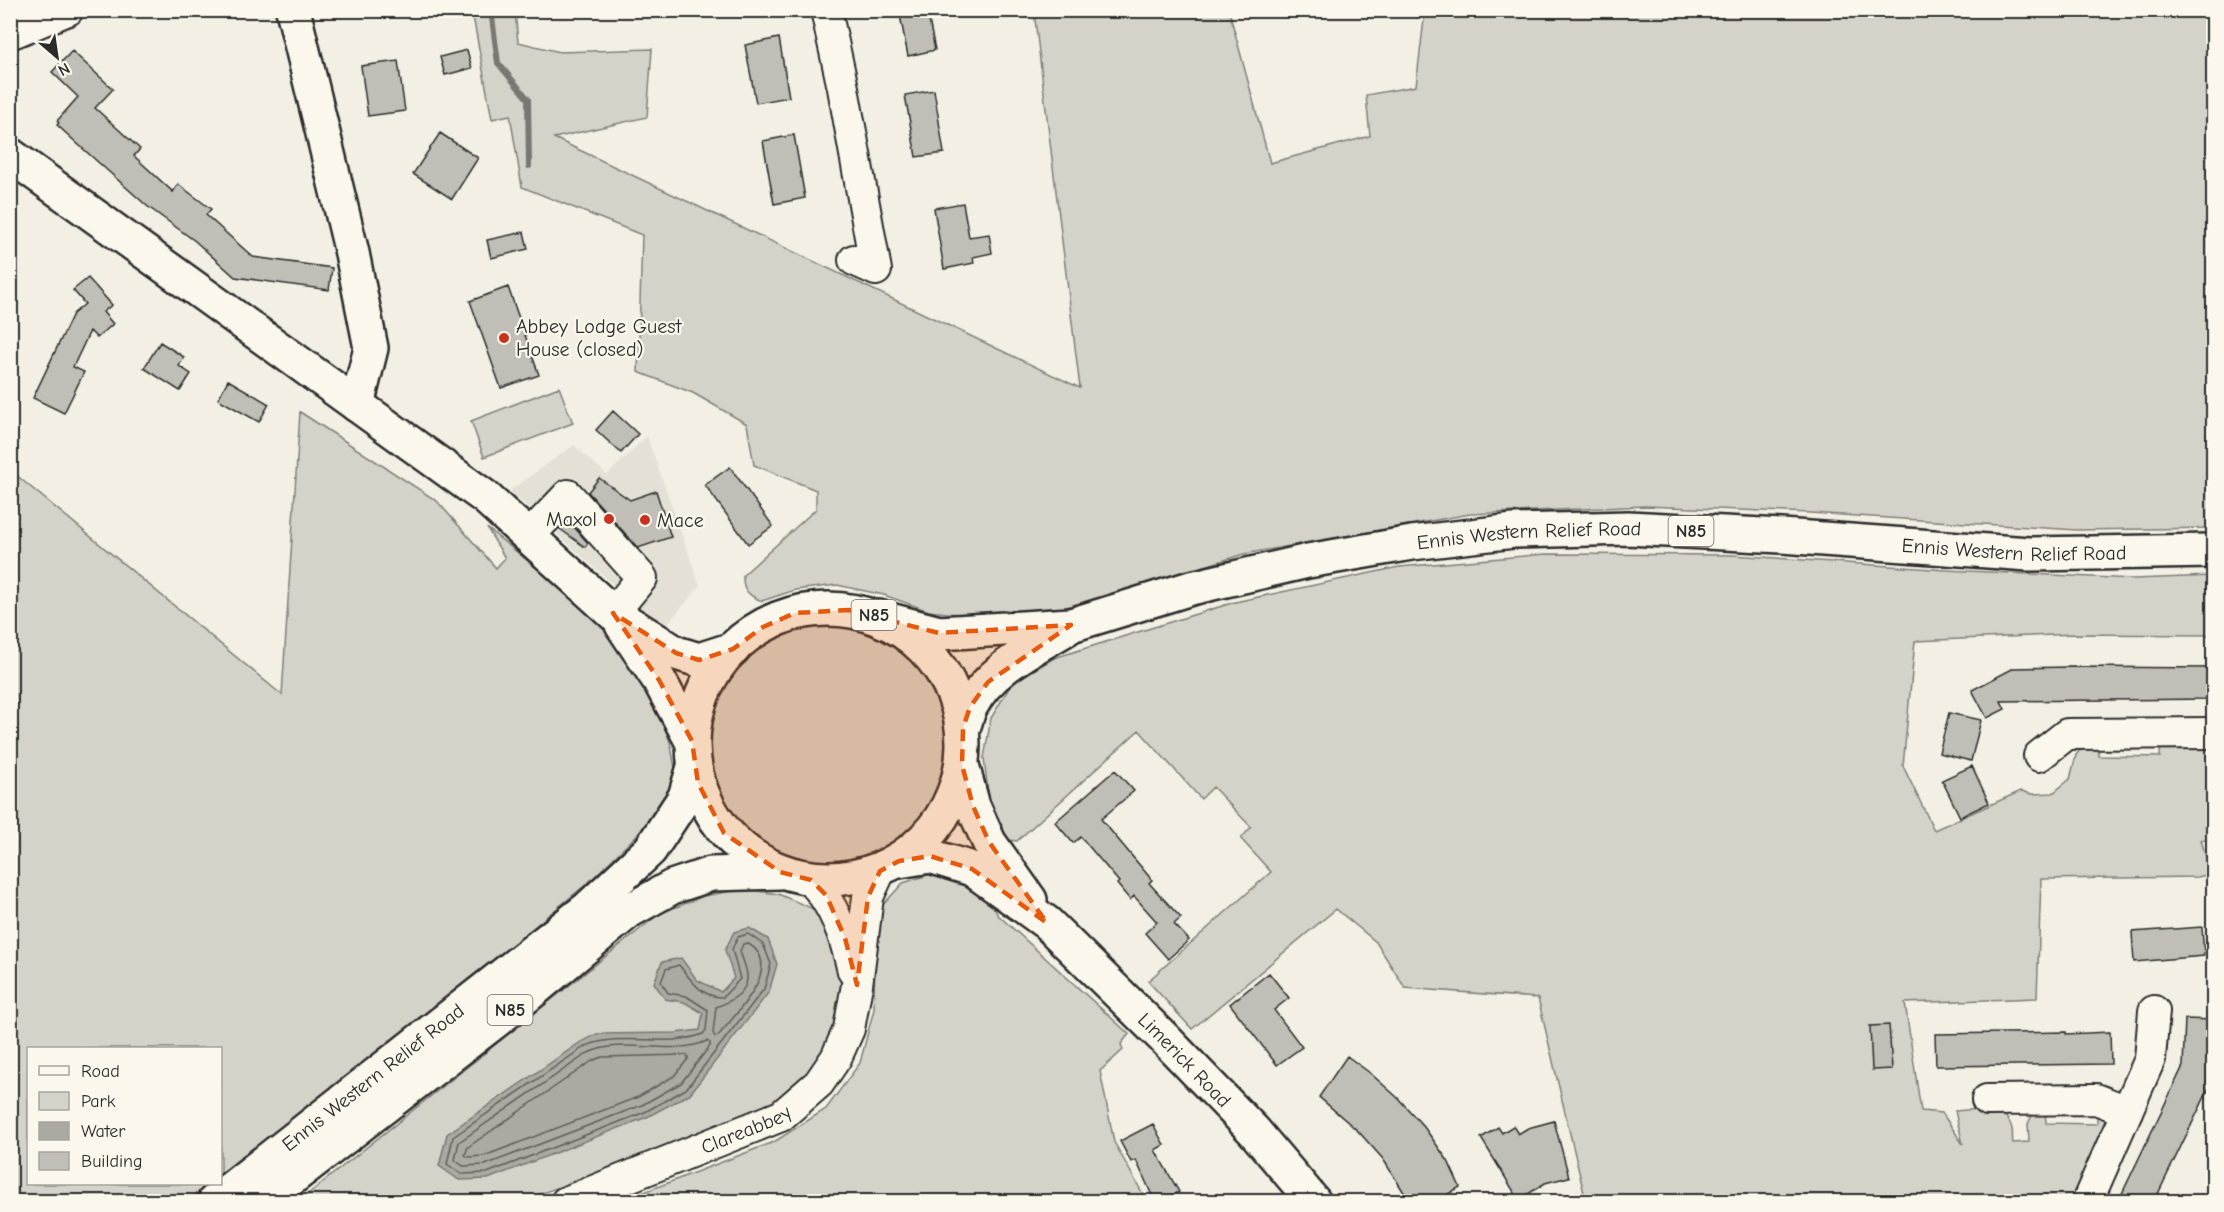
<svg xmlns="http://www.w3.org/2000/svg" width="2224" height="1212" font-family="'Comic Neue',sans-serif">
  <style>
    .built { fill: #e4e0d6 }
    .green { fill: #d5d2c9; stroke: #807e7a; stroke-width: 1.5 }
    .water { fill: #aca9a2; stroke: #787772; stroke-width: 1.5 }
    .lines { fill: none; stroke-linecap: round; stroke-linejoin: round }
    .shore { stroke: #5f5d5b; stroke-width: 1.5 }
    .stream { stroke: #787772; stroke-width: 6 }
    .building { fill: #c0beb6; stroke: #2b2b2b; stroke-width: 1.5 }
    .minor-casing { stroke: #2b2b2b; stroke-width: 34 }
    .major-casing { stroke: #2b2b2b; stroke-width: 38 }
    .minor { stroke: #fbf7ec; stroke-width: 30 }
    .major { stroke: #fbf7ec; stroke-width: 33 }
    .marked { fill: #e8590c; fill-opacity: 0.2; stroke: #e8590c; stroke-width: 4.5; stroke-dasharray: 12 8; stroke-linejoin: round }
    .poi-dot { fill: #c8321e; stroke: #fbf7ec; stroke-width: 2 }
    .labels { text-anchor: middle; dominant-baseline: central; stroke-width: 4.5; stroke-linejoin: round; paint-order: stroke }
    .shield { fill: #fbf7ec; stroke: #696865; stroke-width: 1.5 }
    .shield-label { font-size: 18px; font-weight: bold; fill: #2b2b2b }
    .poi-label { font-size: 20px; fill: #2b2b2b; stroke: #fbf7ec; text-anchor: start }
    .street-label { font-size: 20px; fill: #2b2b2b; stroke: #fbf7ec }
  </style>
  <rect width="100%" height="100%" fill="#f3efe4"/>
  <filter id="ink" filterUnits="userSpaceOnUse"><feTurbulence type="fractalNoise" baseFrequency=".0167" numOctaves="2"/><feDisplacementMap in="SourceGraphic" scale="12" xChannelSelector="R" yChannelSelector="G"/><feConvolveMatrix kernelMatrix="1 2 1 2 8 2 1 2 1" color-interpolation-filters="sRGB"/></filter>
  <g filter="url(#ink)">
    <path class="built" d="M647,436L700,586L663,629L509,491L574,445L607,475Z"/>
    <path class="green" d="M472,11H515L518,42L560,52L652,49L647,117L554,138L1080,388L1034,11H1229L1270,163L1370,136L1366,95L1416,86L1425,11H2213V528L2077,530L1810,513L1646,506L1470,514L1244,554L1080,604L1033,615L984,617L929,611L884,595L837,585L795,590L762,601C749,596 742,590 743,575L816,509V490L754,465L747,424L693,393L638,372L642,235L522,187L510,115L492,119Z
      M559,387L573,423L484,457L471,421Z
      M300,412L437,501L496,568L505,558L487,528L565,591L617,643L651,691L670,742L676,773L668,798L648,824L589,882L479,972L221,1175L220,1048H28V1184H210L187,1201H11L10,470L282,695Z
      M1546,554L1732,555L1946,570L2133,579L2213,576V635L2074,634L1915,641L1903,766L1934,830L2021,791L2032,794L2053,793L2070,779L2076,755L2087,740L2097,739L2099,756L2160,757L2161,742H2213V837L2201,840L2211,874L2198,877L2041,879L2037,998L1905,1003L1921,1111L1942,1113L1963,1144L1955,1111C1974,1110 2006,1103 2012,1129C2013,1133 2012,1139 2013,1143L2029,1142L2028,1124L2033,1113L2045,1108L2046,1123L2097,1124V1109L2111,1122L2076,1201H1545L1584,1193L1538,998L1405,988L1376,942L1336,909L1192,1029L1148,981L1271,872L1241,839L1251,827L1213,787L1201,799L1139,730L1017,841L1001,839L989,801L984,758L991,718L1012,683L1054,658L1235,602L1399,567Z
      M710 744a119 119 0 1 1 238 0a119 119 0 1 1-238 0Z
      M931,874L958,878L988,897L998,915L1129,1034L1121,1044L1123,1050L1100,1071L1114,1142L1144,1196L1151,1201L626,1202V1199L774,1142L826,1109L860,1063L874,1009L875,950L881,907L903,883Z
      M743,889L778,894L816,910L834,942L843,978L838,1019L824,1053L801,1086L766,1109L736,1124L520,1201L298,1202L659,914L704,896Z"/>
    <path class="water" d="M749,928L768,939L777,964L769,992L690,1094L647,1117L488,1179L459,1180L439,1166L447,1134L581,1042L597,1034L675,1033L700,1030L703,1013L684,1002L665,999L654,983L662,962L681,958L697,980L721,992L734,978L725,950L734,932Z"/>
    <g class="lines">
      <path class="shore" d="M748,934L763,944L771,964L764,989L686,1089L645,1112L487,1173L461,1174L447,1164L453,1137L584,1047C621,1030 665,1049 703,1034L706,1030L708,1010L686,996L668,993L661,982L666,969L679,965C690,979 702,998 723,997L740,979L732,949L738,937Z
        M747,943C787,965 735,1014 718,1036L715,1037L713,1033L716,1007C727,1003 746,994 747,979C748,970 742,959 740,951L743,944Z
        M707,1041L710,1043V1046L681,1083L642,1105L485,1165L463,1166L455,1160L459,1142L588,1053C624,1036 670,1057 707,1041Z
        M685,1055L688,1056V1059L674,1076L638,1097L484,1156L468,1157L465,1155L468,1147L592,1061L602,1057Z"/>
      <path class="stream" d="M491,10L498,63L528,99L529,166"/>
    </g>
    <path class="building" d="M899,10H927L935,50L908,56Z
      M779,38L789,97L756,103L745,45Z
      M467,50L472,68L445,75L440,57Z
      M72,51L113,89L95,108L140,149L134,156L173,192L178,184L211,209L206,215L253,257L332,268L329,290L235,277L195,241L147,206L80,146L57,125L59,123L57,121L78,97L52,72Z
      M398,61L405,111L368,116L361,66Z
      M934,90L944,153L916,157L905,95Z
      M440,133L478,158L452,199L413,174Z
      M794,135L805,198L774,204L763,141Z
      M963,203L969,237L989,234L992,253L973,257L974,263L944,269L934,208Z
      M524,232L528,249L491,258L487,240Z
      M88,278L112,305L103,312L113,324L97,338L90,331L73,367L84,372L64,413L33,398L73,314L85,304L73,290Z
      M508,287L539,375L501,388L470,301Z
      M160,342L184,357L179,366L191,374L180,391L144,368Z
      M228,380L269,404L259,422L218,399Z
      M613,411L638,434L621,453L596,430Z
      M730,467L773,526L748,544L705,485Z
      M599,478L630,500L656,491L671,537L638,548L588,492Z
      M568,520L588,543L585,547L560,529Z
      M2072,667L2214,668V699L2001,701L2005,709L1987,718L1972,690L2014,668Z
      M1949,713L1981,720L1971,761L1939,753Z
      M1972,766L1989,803L1960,817L1942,780Z
      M1115,770L1134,791L1101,819L1152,880L1149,883L1181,918L1174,924L1189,940L1168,959L1145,933L1157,922L1134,896L1130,900L1117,884L1119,882L1081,837L1073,843L1055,822Z
      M2202,927L2204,956L2134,962L2132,932Z
      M1269,973L1289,998L1274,1010L1302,1047L1277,1065L1230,1004Z
      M2185,1019L2214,1020V1078L2154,1202H2118L2183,1066Z
      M1889,1025L1892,1069L1872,1070L1870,1026Z
      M2066,1032V1034L2110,1032L2111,1064L1936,1066L1935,1034Z
      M1347,1056L1370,1073L1398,1098L1424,1127L1448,1161L1460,1187L1435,1202H1410L1383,1159L1358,1131L1319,1097Z
      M1554,1121L1569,1177L1545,1183L1519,1200L1481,1138L1498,1127L1502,1133L1513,1126L1518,1134L1528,1128Z
      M1153,1124L1164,1145L1155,1150L1179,1192L1161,1202H1155L1136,1160L1131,1162L1120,1141Z"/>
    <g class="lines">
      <defs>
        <g id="minor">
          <path d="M826,10L843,88L876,270L854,260"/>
          <path d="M10,34L68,10"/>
          <path d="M529,536L568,495L642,578L613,613"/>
          <path d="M2039,756L2067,734L2214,733"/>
          <path d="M811,880C835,905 845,937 853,971"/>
          <path d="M1987,1100L2096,1099L2127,1111"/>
          <path id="s1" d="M566,1202L781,1116L819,1083L836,1058L849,1029L857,985L868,897L880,871"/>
          <path d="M2087,1202L2150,1059L2154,1011"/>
        </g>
        <g id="major">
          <path d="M293,10L352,253L371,348L357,405"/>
          <path d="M10,155L485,497L613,613L676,653L699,660L733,649"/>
          <circle cx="828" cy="744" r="135"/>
          <path id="s2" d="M878,617L939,633L1071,625L1191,588L1308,561L1412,543L1514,531L1628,528L1782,536L2029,554L2214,551"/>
          <path d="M622,625L659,680L692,741"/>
          <path d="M963,728C966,721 967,713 971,706C990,669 1033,649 1067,628"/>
          <path d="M962,765L973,806L989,842L1030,900"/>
          <path id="s3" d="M899,861L930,856L972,869L1047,923L1163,1037L1254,1131L1314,1202"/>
          <path id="s4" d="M214,1202L587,909L650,850L685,797L694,767"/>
          <path d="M261,1202L511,1009L629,911L672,887L711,874L780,872"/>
        </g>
      </defs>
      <use href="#minor" class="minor-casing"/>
      <use href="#major" class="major-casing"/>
      <use href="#minor" class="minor"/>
      <use href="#major" class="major"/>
    </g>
  </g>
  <path class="marked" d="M849,610L939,633L1071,625L988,682L970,707L963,728L962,765L973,806L989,842L1047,923L972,869L930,856L899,861L880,871L868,897L857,985L845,938L826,895L811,880L780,872L724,833L698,783L692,741L659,680L613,613L676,653L699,660L733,649L763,627L795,613Z"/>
  <g class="poi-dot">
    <circle cx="504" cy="338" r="6"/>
    <circle cx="609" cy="519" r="6"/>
    <circle cx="645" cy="520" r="6"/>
  </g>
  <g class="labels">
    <g class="shield">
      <rect x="1668.5" y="516" width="45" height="30" rx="4.5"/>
      <rect x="851.5" y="600" width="45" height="30" rx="4.5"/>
      <rect x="487.5" y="995" width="45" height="30" rx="4.5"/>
    </g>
    <g class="shield-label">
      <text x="1691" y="531">N85</text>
      <text x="874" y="615">N85</text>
      <text x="510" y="1010">N85</text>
    </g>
    <g class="poi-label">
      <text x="516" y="326">Abbey Lodge Guest<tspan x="516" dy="23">House (closed)</tspan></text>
      <text x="597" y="519" text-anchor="end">Maxol</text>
      <text x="657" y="520">Mace</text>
    </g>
    <g class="street-label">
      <text stroke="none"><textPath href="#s2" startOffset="664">Ennis Western Relief Road</textPath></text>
      <text stroke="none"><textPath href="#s2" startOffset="1150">Ennis Western Relief Road</textPath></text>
      <text stroke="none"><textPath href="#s3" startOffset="362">Limerick Road</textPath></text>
      <text stroke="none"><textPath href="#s4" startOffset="202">Ennis Western Relief Road</textPath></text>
      <text stroke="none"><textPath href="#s1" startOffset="194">Clareabbey</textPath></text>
    </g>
  </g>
  <rect width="2224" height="1212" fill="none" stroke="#fbf7ec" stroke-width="36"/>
  <rect x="18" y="18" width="2188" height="1176" fill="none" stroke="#2b2b2b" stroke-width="2" filter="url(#ink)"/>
  <rect x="27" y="1047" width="195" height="138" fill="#fbf7ec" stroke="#a8a59f" stroke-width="1.5"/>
  <rect x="39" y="1066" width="30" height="9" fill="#fbf7ec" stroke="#a8a59f" stroke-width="1.5"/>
  <text x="81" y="1077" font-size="18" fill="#2b2b2b">Road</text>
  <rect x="39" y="1092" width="30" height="18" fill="#d5d2c9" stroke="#a8a59f" stroke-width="1.5"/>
  <text x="81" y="1107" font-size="18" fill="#2b2b2b">Park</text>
  <rect x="39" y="1122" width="30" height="18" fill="#aca9a2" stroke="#a8a59f" stroke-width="1.5"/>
  <text x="81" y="1137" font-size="18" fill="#2b2b2b">Water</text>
  <rect x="39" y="1152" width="30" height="18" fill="#c0beb6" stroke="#a8a59f" stroke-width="1.5"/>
  <text x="81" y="1167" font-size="18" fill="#2b2b2b">Building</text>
  <g transform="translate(57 57) rotate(151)" stroke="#fbf7ec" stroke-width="4.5" paint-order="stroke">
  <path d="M0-4.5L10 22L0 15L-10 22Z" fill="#2b2b2b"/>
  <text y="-9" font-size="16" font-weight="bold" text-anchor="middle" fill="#2b2b2b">N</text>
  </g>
</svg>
